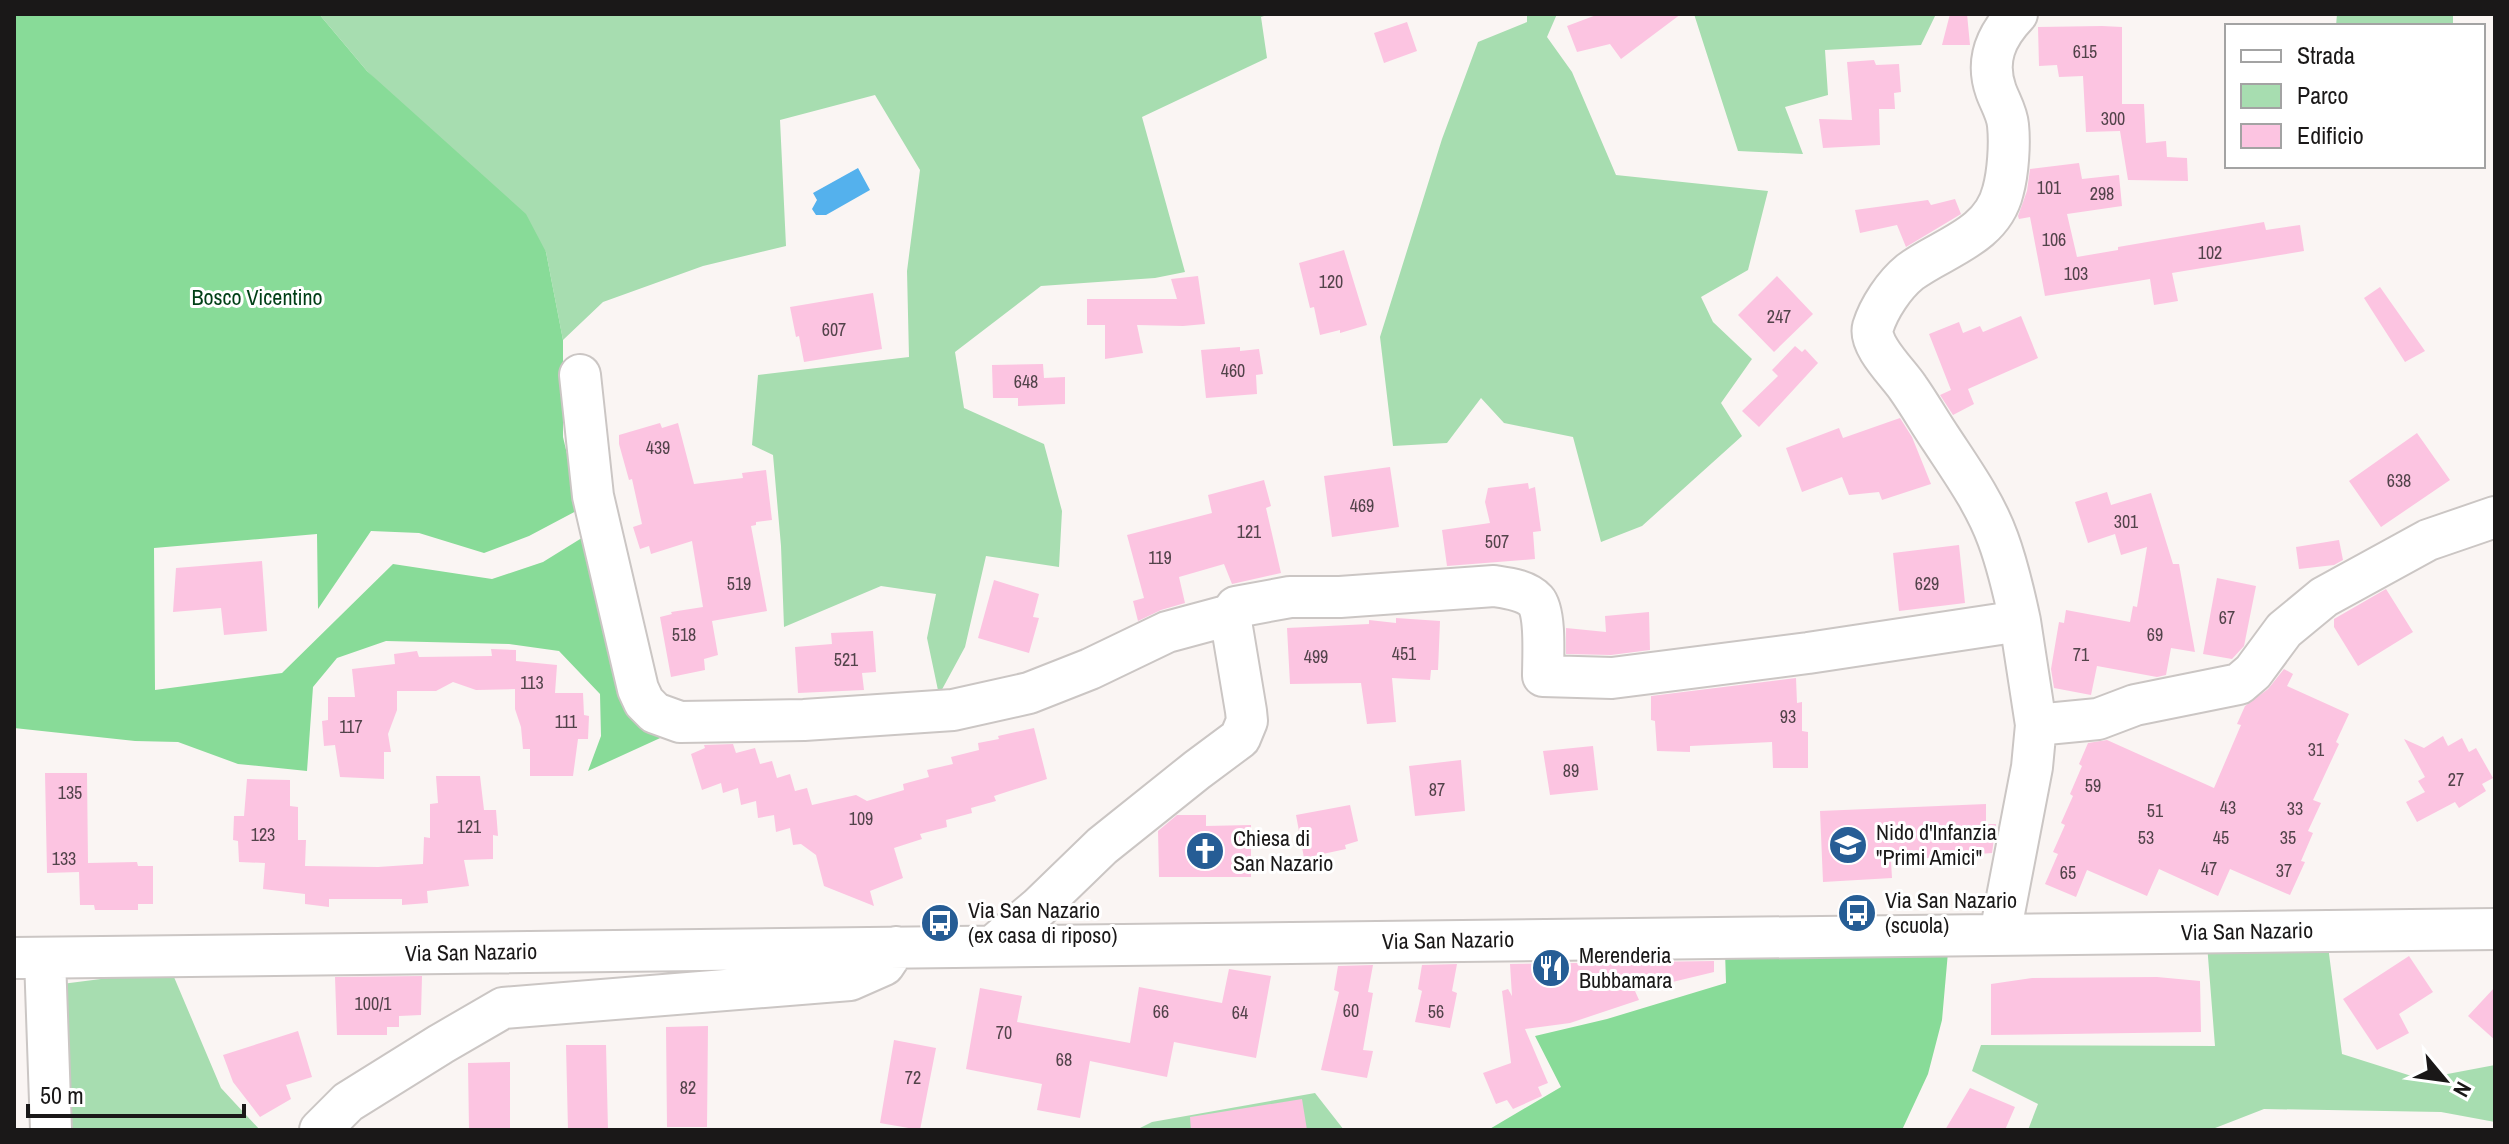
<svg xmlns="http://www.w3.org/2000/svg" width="2509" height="1144" font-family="'Archivo Narrow',sans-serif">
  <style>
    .green { fill: #a7ddb0 }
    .forest { fill: #88db98 }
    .water { fill: #54b1ed }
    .building { fill: #fcc4e1 }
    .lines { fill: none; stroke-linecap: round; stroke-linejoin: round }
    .minor-casing { stroke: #cbc6c4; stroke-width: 44 }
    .minor { stroke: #fff; stroke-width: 40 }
    .labels { text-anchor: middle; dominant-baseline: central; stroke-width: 6; stroke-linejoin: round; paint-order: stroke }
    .number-label { font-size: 18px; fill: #52434a }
    .park-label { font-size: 22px; fill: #003f16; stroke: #fff }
    .poi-label { font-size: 22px; fill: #1a1818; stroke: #fff; text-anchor: start }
    .street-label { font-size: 22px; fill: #1a1818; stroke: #fff }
  </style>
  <rect width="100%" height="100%" fill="#faf5f3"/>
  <path class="green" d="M319,14H1270L1261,17L1267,58L1142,117L1185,272L1155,278L1041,286L955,352L964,408L1044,444L1062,511L1059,567L986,556L965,647L939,695L927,638L936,594L881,586L784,627L781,546L773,455L752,445L758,375L909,357L907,271L920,170L875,95L780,120L786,246L703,266L603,302L563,340L546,252L367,71Z
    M1527,14H1557L1547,37L1572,72L1616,175L1768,191L1748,270L1701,297L1713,322L1752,359L1721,403L1742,436L1642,526L1601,542L1573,437L1504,423L1481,398L1447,443L1393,446L1380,337L1442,139L1478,42L1527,22Z
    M1694,14H1936L1921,45L1825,50L1828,95L1785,107L1803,154L1738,151Z
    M2337,14H2453V26H2336Z
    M2207,944L2328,946L2342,1054L2421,1079L2495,1065V1122L2441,1112L2264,1109L2210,1130H2028L2038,1104L1972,1071L1981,1045L2215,1046Z
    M171,970L221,1088L260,1130H60L54,985Z
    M1315,1093L1344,1130H1136L1152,1122Z"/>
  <path class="forest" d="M14,14H319L367,71L526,214L546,252L563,340V437L580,509L529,536L484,553L419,533L371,531L318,609L317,534L154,548L155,690L282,673L393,564L492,579L543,562L585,536L669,734L588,771L601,736L600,694L559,651L509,644L386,641L337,658L313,687L307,771L238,764L178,742L135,741L14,728Z
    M1725,951L1948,952L1942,1020L1928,1074L1902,1130H1488L1561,1087L1535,1036L1607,1019L1726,983Z"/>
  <path class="water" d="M858,168L870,190L826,215H816L812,209L817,200L813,193Z"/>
  <path class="building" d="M1599,14H1681L1621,59L1610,44L1577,52L1567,26Z
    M1950,14H1967L1970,45H1942Z
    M1407,22L1417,51L1384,63L1374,33Z
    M2102,26L2122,27V104H2144L2146,143L2166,141L2167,157L2187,158L2188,181L2128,180L2120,131L2086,132L2083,76L2059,77L2057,65L2039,66L2038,27Z
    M1874,60L1876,65L1899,64L1901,92L1894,93L1895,109H1879L1880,145L1823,148L1819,119L1852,120L1847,62Z
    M2079,163L2082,179L2119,175L2122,206L2067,214L2077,257L2118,250V247L2264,222L2266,230L2300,225L2304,251L2172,273L2178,301L2154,305L2150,279L2045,296L2030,217L2019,219L2018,216L2027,191L2030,169Z
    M1955,199L1961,214L1906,247L1897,225L1860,233L1855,210L1928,200L1931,205Z
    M1344,250L1367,325L1340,333V330L1320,335L1314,307L1310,308L1299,263Z
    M1198,276L1205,324L1183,326L1137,325L1143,353L1105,359V325H1087V299H1177L1171,279Z
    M1777,276L1813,314L1774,352L1738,315Z
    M2380,287L2425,351L2405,362L2364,298Z
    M873,293L882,349L804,362L799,336L796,337L790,307Z
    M2021,316L2038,358L1968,389L1974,404L1953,415L1940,395L1951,390L1929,334L1959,322L1963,333L1980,326L1983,332Z
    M1795,346L1802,352L1805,349L1818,363L1759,427L1742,411L1778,376L1772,370Z
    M1240,347V351L1259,349L1263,374L1256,375L1257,394L1206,398L1201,350Z
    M1043,364L1044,378L1065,377V404L1018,406V398H993L992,365Z
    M1900,418L1912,437L1931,484L1882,500L1879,492L1849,495L1842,477L1802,492L1786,448L1839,428L1843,438Z
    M660,423L662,428L678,423L694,484L743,478L742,473L766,470L772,520L756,522V525L751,526L767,611L712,621L718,655L704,659L705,670L671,677L660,617L672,614L671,612L703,607L692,541L651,554L649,546L640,549L633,527L642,524L632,479L629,480L619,444V435Z
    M2417,433L2450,480L2381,527L2349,481Z
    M1390,467L1399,527L1332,537L1324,476Z
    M1264,480L1271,506L1266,508L1281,573L1232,584L1224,564L1179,577L1185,603L1161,610L1138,621L1133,601L1144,598L1127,535L1212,513L1208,495Z
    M1528,483L1529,489L1535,487L1541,531L1533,532L1535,559L1447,566L1442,530L1490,523L1485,502L1488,488Z
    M2107,492L2111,505L2151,493L2173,564H2179L2195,652L2171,648L2166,675L2157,677L2097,666L2091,695L2054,688L2051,669L2059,622L2064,623L2066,610L2130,622L2133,606L2137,607L2147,547L2121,555L2115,534L2088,543L2075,502Z
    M2339,540L2343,560L2334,565L2299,569L2296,547Z
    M1959,545L1965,603L1899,611L1893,553Z
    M262,561L267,631L224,635L221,608L173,612L176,568Z
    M2217,578L2256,586L2244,646L2232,659L2203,654Z
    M994,580L1039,594L1033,617L1039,618L1029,653L978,638Z
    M2386,589L2413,632L2358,666L2334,627V619Z
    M1649,612L1650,650L1611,655L1566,654V628L1606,632L1605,616Z
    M1396,618L1440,621L1438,670H1431L1430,680L1392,678L1396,722L1367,724L1361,683L1290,684L1287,628L1369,624V620L1396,623Z
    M873,631L876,672L862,673L864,690L798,693L795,647L832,644L831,633Z
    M491,649L516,650V661L557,665L555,693H583L584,715L589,716L588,739H578L573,776H530V749H523L521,727L515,709V689L476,690L453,682L436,691H397V710L388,734L391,752H384V779L340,777L335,745L324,746L322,721L328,720V697H355L352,669L395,664L394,654L417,651L419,657L492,656Z
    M2284,669L2293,674L2287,686L2349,714L2336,742L2339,744L2313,800L2321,803L2308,831L2313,833L2301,861L2305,862L2290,895L2230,869L2218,896L2159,869L2147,896L2087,870L2076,897L2045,884L2058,854L2053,852L2065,825L2061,823L2073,796L2070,794L2082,766L2079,764L2088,743L2107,740L2214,788L2241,725L2237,724L2245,706L2268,689Z
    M1796,678L1797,703L1802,702V731L1808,732V768H1773L1772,742L1690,746V752L1657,751L1655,721L1651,720V696Z
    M1034,728L1047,779L994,796L996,801L971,808L972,813L946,820L947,827L920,834L922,839L894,848L903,878L870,891L874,906L824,886L816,855L801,844L793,845L790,828L776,832L774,815L758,818L756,801L741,805L738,788L723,793L721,783L702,790L691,754L705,748L704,745L733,744L736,753L755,748L760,764L772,761L777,778L790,774L795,791L807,788L812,805L856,795L867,801L904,790L903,784L929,777L927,770L953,764L951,757L979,750L978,743L999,739L998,736Z
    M2443,736L2448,746L2462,738L2469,752L2476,748L2493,778L2482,784L2486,791L2459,808L2455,802L2417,822L2406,802L2425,792L2418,781L2425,777L2404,739L2424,748Z
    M1593,746L1598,790L1550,795L1543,751Z
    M1461,760L1465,811L1415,816L1409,766Z
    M45,773H87L88,863L137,862L138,866H153V904H138V910H95L94,905H80L79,872L47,873Z
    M436,776H480L484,810H496L498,836L493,835V859L464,860L469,886L427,891L428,903L402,905V899H329V907L305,904V894L263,889L265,863L239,862L238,841L233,840L234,816H244L247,779L290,780V806L298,807V840H306L305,866L378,867L423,864L424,837L430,838V804L438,803Z
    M1986,804V824H1996L1992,853L1891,861L1892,878L1823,882L1820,811Z
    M1350,805L1358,841L1345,845L1346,849L1304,858L1296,815Z
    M1177,815H1206V826L1251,825V877H1159L1158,831Z
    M2409,956L2433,992L2399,1014L2409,1033L2377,1050L2343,999Z
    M1714,961V972L1635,991L1639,1000L1570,1023L1525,1029L1548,1083L1538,1087L1542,1096L1513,1109L1507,1100L1496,1104L1483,1073L1511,1063L1502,991L1508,989L1512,996L1510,964Z
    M1457,964L1452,991L1457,993L1450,1028L1415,1022L1422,991L1418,989L1422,965Z
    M1373,965L1368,992L1373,993L1363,1050L1373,1051L1367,1078L1321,1070L1339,992L1334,990L1338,966Z
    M1229,969L1271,976L1256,1058L1174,1042L1167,1077L1090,1061L1080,1118L1037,1110L1042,1084L966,1069L980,988L1022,996L1017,1022L1130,1043L1139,987L1222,1003Z
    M422,976L421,1015L399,1016V1027H387V1035H337L335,977Z
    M2157,977L2200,981L2201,1032L1991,1035V984L2032,978Z
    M2495,987V1040L2468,1016Z
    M708,1026L707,1127H667L666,1027Z
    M298,1031L312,1077L286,1085L291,1099L260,1117L233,1082L223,1055Z
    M894,1040L936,1048L920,1130L880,1123Z
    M566,1045H606L608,1130H568Z
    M510,1062V1130H469L468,1063Z
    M1970,1088L2015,1107L2005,1130H1945Z
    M1302,1099L1307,1130H1191L1190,1117Z"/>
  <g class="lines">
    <defs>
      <path id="minor" d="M2017,14C1996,36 1985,60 1996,91C2000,102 2007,113 2008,125C2010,144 2008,173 2003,191C1992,237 1942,248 1910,272C1894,285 1879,308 1873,327C1868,345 1899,374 1908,388C1920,405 1930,423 1941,439C1962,471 1985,503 1998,539C2008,566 2014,593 2020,621
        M580,375L593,496L638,689L644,702L655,713L680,722L804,720L953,710L1029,693L1090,669L1167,632L1230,615L1236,607L1290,597H1340L1494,586C1507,588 1526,590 1536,601C1546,612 1543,660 1543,676L1612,678L1808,653L2020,621L2036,725L2032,767L2000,934
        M2036,725L2098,719L2135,705L2239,684L2253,672L2284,630L2324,597L2428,540L2495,517
        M994,945L1039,907L1102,846L1197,770L1240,738L1247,721L1246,711L1230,615
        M14,958L2495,929
        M45,958L51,1130
        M320,1130L348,1102L441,1044L503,1008L850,980L884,965L896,947"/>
    </defs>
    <use href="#minor" class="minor-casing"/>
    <use href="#minor" class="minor"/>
  </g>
  <defs>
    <symbol id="school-disc" viewBox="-11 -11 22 22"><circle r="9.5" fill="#265d95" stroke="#fff"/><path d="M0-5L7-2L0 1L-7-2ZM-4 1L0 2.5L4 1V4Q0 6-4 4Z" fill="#fff"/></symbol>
    <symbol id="church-disc" viewBox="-11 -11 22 22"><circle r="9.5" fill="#265d95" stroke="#fff"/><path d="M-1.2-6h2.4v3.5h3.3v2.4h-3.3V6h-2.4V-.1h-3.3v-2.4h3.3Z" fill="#fff"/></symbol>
    <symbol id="bus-disc" viewBox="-11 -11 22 22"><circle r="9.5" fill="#265d95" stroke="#fff"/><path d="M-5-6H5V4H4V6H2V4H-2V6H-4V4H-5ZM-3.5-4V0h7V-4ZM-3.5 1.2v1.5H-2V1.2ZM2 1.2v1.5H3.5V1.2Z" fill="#fff"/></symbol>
    <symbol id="restaurant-disc" viewBox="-11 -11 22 22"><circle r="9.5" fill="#265d95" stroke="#fff"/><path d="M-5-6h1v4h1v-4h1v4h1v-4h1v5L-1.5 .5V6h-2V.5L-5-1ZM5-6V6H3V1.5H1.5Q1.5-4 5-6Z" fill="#fff"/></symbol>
  </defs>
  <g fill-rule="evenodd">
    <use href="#school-disc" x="1826" y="823" width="44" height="44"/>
    <use href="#church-disc" x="1183" y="829" width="44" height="44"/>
    <use href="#bus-disc" x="1835" y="891" width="44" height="44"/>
    <use href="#bus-disc" x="918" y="901" width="44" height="44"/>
    <use href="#restaurant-disc" x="1529" y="946" width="44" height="44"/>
  </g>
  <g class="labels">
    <g class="number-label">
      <text x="2085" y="51">615</text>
      <text x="2113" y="118">300</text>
      <text x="2049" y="187">101</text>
      <text x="2102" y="193">298</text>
      <text x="2054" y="239">106</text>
      <text x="2210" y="252">102</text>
      <text x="2076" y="273">103</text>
      <text x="1331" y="281">120</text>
      <text x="1779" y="316">247</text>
      <text x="834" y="329">607</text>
      <text x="1233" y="370">460</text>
      <text x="1026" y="381">648</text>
      <text x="658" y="447">439</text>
      <text x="2399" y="480">638</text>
      <text x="1362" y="505">469</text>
      <text x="2126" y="521">301</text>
      <text x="1249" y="531">121</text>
      <text x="1497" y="541">507</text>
      <text x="1160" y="557">119</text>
      <text x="739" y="583">519</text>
      <text x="1927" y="583">629</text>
      <text x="2227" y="617">67</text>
      <text x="684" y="634">518</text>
      <text x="2155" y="634">69</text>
      <text x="1404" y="653">451</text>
      <text x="2081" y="654">71</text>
      <text x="1316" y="656">499</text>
      <text x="846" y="659">521</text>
      <text x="532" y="682">113</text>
      <text x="1788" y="716">93</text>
      <text x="566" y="721">111</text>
      <text x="351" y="726">117</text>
      <text x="2316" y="749">31</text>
      <text x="1571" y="770">89</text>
      <text x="2456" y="779">27</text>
      <text x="2093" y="785">59</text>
      <text x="1437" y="789">87</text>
      <text x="70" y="792">135</text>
      <text x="2228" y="807">43</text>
      <text x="2295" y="808">33</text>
      <text x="2155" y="810">51</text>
      <text x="861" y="818">109</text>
      <text x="469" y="826">121</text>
      <text x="263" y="834">123</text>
      <text x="2146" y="837">53</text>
      <text x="2221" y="837">45</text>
      <text x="2288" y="837">35</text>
      <text x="64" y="858">133</text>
      <text x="2209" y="868">47</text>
      <text x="2284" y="870">37</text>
      <text x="2068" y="872">65</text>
      <text x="373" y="1003">100/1</text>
      <text x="1351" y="1010">60</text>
      <text x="1161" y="1011">66</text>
      <text x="1436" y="1011">56</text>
      <text x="1240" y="1012">64</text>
      <text x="1004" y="1032">70</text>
      <text x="1064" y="1059">68</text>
      <text x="913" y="1077">72</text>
      <text x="688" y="1087">82</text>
    </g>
    <g class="park-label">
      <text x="257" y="297">Bosco Vicentino</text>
    </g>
    <g class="poi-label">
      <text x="1876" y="832">Nido d'Infanzia<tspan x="1876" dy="25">"Primi Amici"</tspan></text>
      <text x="1233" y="838">Chiesa di<tspan x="1233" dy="25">San Nazario</tspan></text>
      <text x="1885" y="900">Via San Nazario<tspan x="1885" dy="25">(scuola)</tspan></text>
      <text x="968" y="910">Via San Nazario<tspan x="968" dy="25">(ex casa di riposo)</tspan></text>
      <text x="1579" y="955">Merenderia<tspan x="1579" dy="25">Bubbamara</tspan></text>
    </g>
    <g class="street-label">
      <text transform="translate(2247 931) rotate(-1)">Via San Nazario</text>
      <text transform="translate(1448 940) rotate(-1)">Via San Nazario</text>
      <text transform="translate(471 952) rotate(-1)">Via San Nazario</text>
    </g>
  </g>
  <rect width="2509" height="1144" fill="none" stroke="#1a1818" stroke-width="32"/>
  <rect x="2225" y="24" width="260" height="144" fill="#ffffff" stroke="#a3a3a3" stroke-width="2"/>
  <rect x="2241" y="50" width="40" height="12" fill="#ffffff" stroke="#a3a3a3" stroke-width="2"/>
  <text x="2297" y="64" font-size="24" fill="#1a1818">Strada</text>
  <rect x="2241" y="84" width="40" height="24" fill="#a7ddb0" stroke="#a3a3a3" stroke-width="2"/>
  <text x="2297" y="104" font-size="24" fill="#1a1818">Parco</text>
  <rect x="2241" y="124" width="40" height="24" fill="#fcc4e1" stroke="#a3a3a3" stroke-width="2"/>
  <text x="2297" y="144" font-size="24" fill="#1a1818">Edificio</text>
  <g transform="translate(2445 1080) rotate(119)" stroke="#ffffff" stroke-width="6" paint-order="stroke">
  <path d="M0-6L14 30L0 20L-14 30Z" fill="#1a1818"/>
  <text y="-12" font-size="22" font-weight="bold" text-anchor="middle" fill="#1a1818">N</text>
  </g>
  <path d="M28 1104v12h216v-12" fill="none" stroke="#1a1818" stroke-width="4"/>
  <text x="40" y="1104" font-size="24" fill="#1a1818" stroke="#ffffff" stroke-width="6" paint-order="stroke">50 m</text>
</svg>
